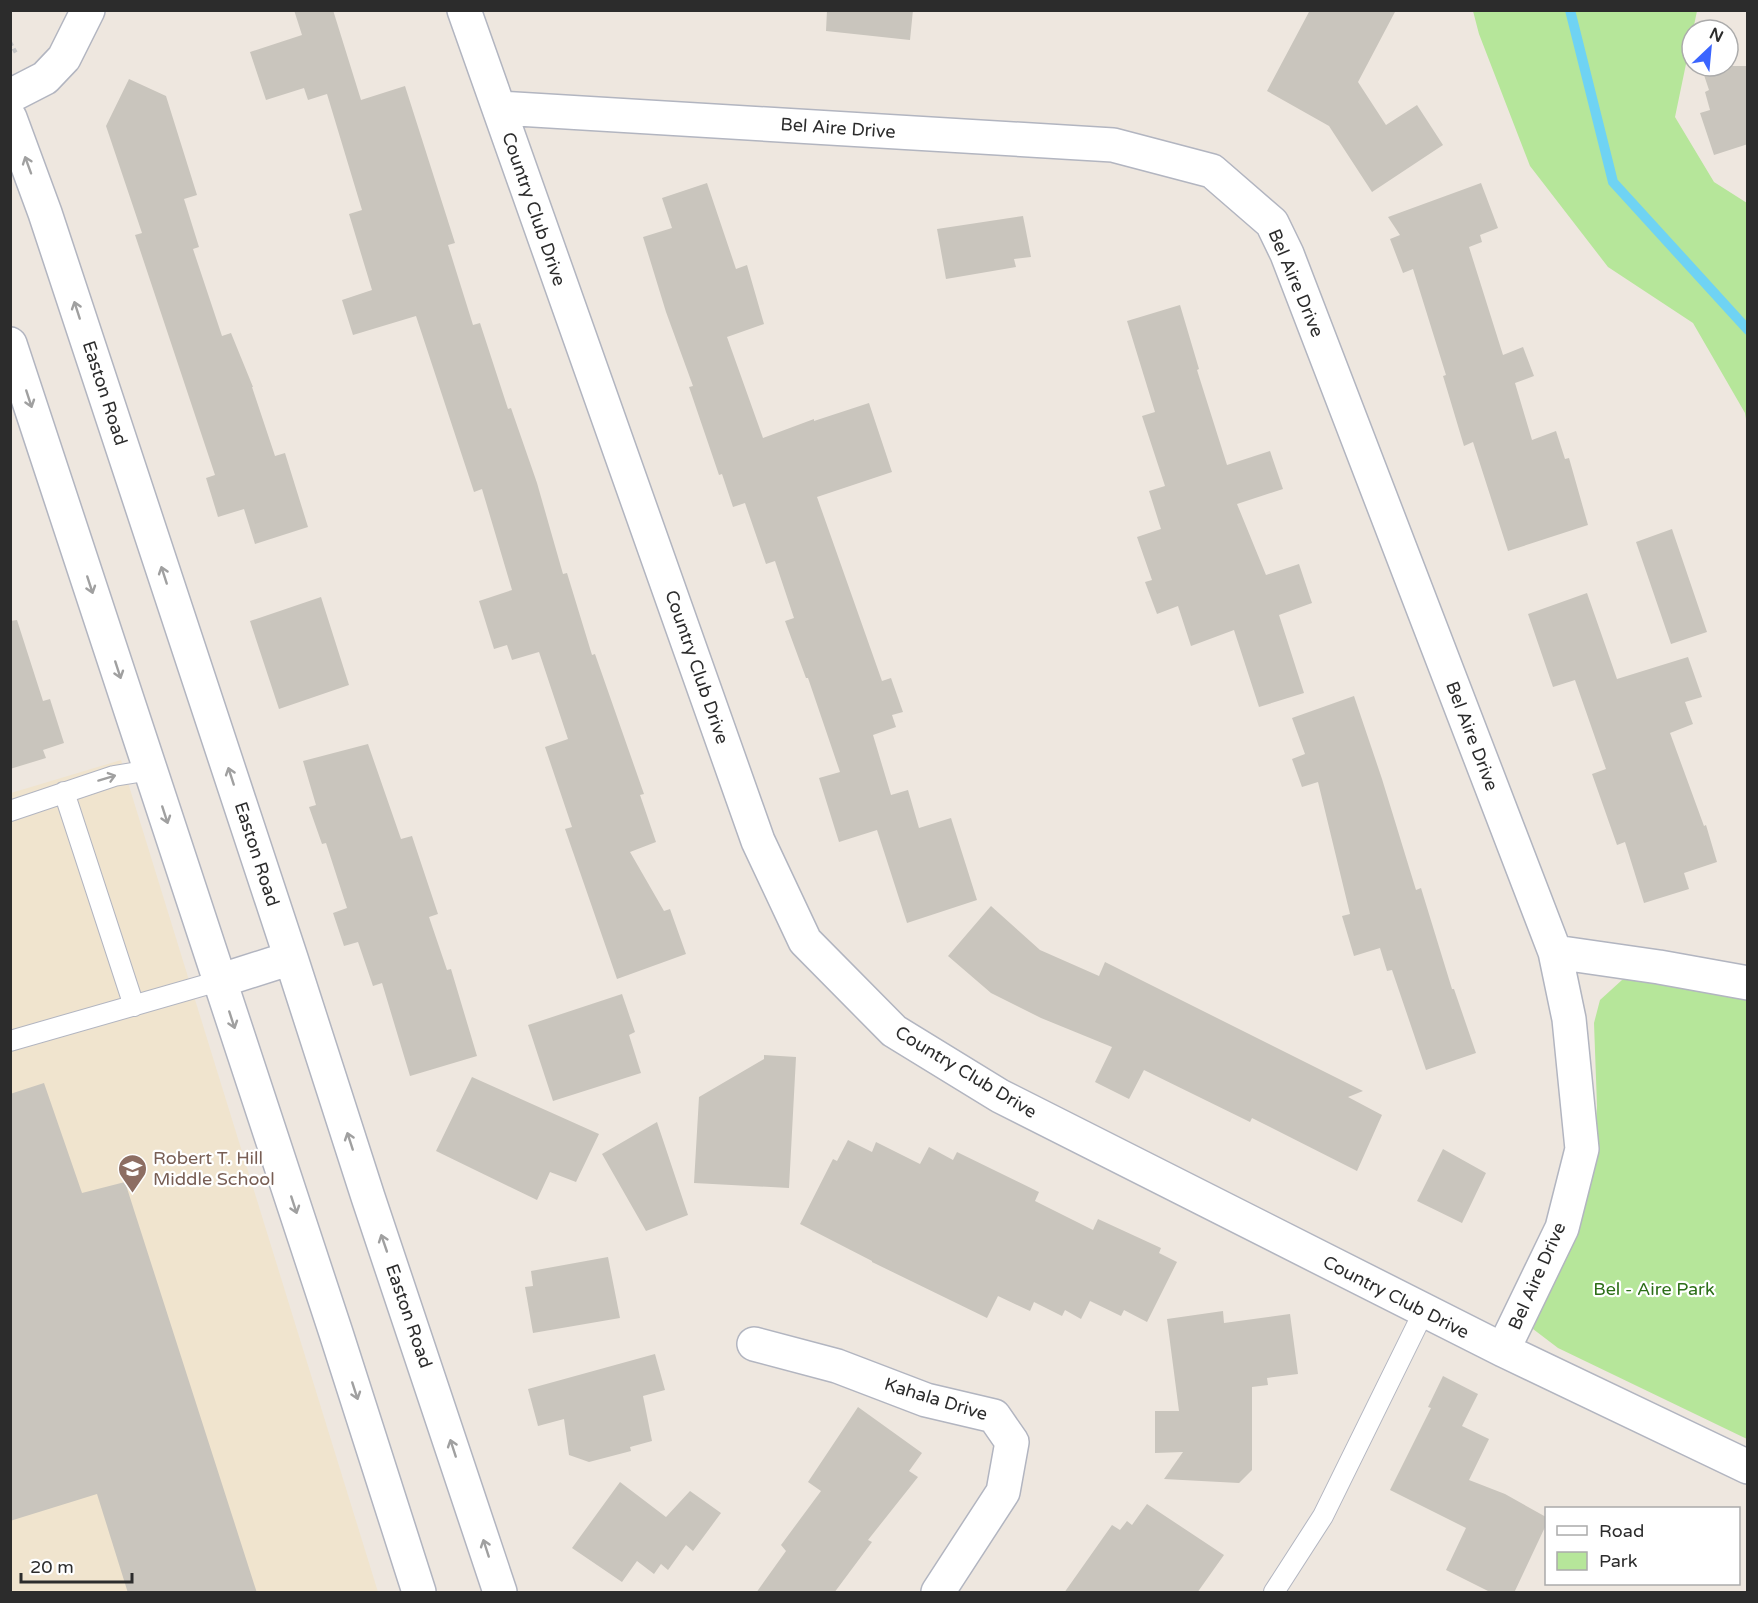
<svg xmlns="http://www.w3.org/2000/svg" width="1758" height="1603" font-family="'Varela Round',sans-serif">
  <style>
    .education { fill: #f0e4ce }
    .green { fill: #b6e69a }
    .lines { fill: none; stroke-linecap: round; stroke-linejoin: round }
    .stream { stroke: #6fd3f3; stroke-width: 10 }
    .building { fill: #c9c5bd }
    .service-casing { stroke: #b2b5c0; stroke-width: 22 }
    .minor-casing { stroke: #b2b5c0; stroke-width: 36 }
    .secondary-casing { stroke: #b2b5c0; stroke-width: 36 }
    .path { stroke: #c8c8c8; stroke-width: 4; stroke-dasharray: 4.5 3; stroke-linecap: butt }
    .service { stroke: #fff; stroke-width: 20 }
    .minor { stroke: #fff; stroke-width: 33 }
    .secondary { stroke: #fff; stroke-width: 33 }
    .oneway { stroke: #a0a0a0 }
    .labels { text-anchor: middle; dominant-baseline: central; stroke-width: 4.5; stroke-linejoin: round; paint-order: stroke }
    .street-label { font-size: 18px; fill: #2c2c2c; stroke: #fff }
    .education-label { font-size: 18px; fill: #785e54; stroke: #fff; text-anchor: start }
    .park-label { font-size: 18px; fill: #2c6e18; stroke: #fff }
  </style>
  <rect width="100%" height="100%" fill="#eee7df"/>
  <path class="education" d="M121,760L378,1592H11V793Z"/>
  <path class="green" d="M1473,11H1697L1675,117L1714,182L1747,203V425L1745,413L1693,323L1608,267L1530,166L1479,34Z
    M1661,978L1747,996V1439L1558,1348L1533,1329L1576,1231L1594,1156L1597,1106L1594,1023L1600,1000L1622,980Z"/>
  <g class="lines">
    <path class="stream" d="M1570,10L1613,182L1748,330"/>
  </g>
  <path class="building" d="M294,10H333L361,100L405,86L455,243L448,245L473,325L480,323L508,409L511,408L537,483L563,574L567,573L592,655L595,654L644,794L640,795L656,842L630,852L664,911L670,909L686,954L617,979L565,829L572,827L545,747L568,739L539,652L512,660L507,645L494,649L479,601L512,590L482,489L474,492L416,316L353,335L342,300L372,290L349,214L362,210L327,94L308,100L304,88L266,100L250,52L302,35Z
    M827,10H913L910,40L826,31Z
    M1310,10H1396L1358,82L1386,125L1417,105L1443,145L1372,192L1329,126L1267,91Z
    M1701,66H1748V144L1714,155L1700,113L1710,110L1705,92L1709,90Z
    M129,79L166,96L197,195L184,199L199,247L193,249L222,336L231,333L253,387H252L275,456L285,453L308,527L255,544L244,509L218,517L206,478L215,475L135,235L142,233L106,126Z
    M707,183L736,269L747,265L764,324L727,337L763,438L814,419V421L869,403L892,472L817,497L882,681L891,678L903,712L892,715L896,727L873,735L891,795L908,790L919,828L951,818L977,900L907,923L877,830L839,842L819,778L840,772L808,678H806L785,621L794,618L775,561L766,564L745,503L733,507L722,474L719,475L689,387L693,386L666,312L643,237L672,228L662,198Z
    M1481,183L1498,228L1480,235L1482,242L1469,247L1503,355L1523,347L1534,376L1515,383L1532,440L1556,431L1565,459L1569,458L1588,525L1508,551L1473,442L1464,446L1443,376L1446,375L1413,269L1403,273L1390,239L1400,235L1388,217Z
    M1023,216L1031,257L1014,259L1016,267L946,279L937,229Z
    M1180,305L1199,369L1197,370L1227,465L1270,451L1283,489L1237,504L1266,575L1299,564L1312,603L1279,615L1304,693L1259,707L1234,630L1191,646L1178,606L1157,614L1145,582L1152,580L1137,537L1161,529L1149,491L1165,486L1142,416L1155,412L1127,321Z
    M1672,529L1707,632L1671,644L1636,542Z
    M1587,593L1617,679L1688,657L1702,697L1685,702L1693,724L1670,733L1704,826L1706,825L1717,862L1684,873L1689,889L1644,903L1625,842L1617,845L1592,774L1606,769L1575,680L1553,687L1528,614Z
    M321,597L349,685L279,709L250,621Z
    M17,620L43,701L50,699L64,743L43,750L46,758L10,769V621Z
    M1354,696L1382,779L1416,890L1421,888L1452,989H1454L1476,1053L1426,1070L1392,970L1387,971L1380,948L1354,956L1342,916L1350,914L1318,782L1302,787L1292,759L1305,754L1292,718Z
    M368,744L401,839L412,836L438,914L429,917L447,970L451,969L477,1056L410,1076L382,983L373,986L358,942L344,946L333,913L347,908L326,843L322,844L309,807L316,805L303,761Z
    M991,906L1040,950L1099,976L1105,962L1363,1091L1348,1097L1382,1115L1357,1171L1252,1118L1250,1122L1144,1070L1129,1099L1095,1082L1112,1047L1041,1018L991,993L948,956Z
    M622,994L635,1032L629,1035L641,1073L553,1101L528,1025Z
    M764,1055L796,1057L789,1188L694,1183L699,1097L764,1059Z
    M472,1077L599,1134L576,1182L550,1172L537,1200L436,1151Z
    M44,1083L82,1193L125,1182L257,1593H128L97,1494L10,1521V1094Z
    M657,1122L688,1215L646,1231L602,1154Z
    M848,1140L872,1152L876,1142L920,1164L929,1147L953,1160L957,1152L1039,1192L1035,1201L1093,1230L1098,1219L1161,1248L1159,1253L1177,1262L1147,1322L1124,1310L1121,1316L1090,1301L1081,1319L1065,1310L1062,1316L1034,1302L1030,1311L998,1296L987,1318L872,1262V1261L800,1224L833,1159L837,1161Z
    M1443,1149L1486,1173L1462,1223L1417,1201Z
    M608,1257L620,1318L533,1333L525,1287L533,1286L531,1271Z
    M1223,1311L1224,1323L1290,1314L1298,1374L1267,1378L1268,1385L1252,1387V1470L1239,1483L1164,1479L1183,1452L1155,1453V1411H1179L1167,1319Z
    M655,1354L665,1390L643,1396L652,1441L630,1447L631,1451L589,1462L569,1455L564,1419L538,1426L528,1389Z
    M1443,1376L1478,1394L1462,1426L1489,1439L1469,1480L1505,1494L1546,1517V1525L1514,1593H1492L1446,1570L1466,1528L1390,1490L1431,1408L1428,1407Z
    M858,1407L922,1453L909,1471L918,1477L868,1540L872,1542L834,1593H756L786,1551L781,1545L821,1491L808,1482Z
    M620,1482L666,1517L690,1491L721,1513L693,1551L686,1545L668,1570L661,1564L654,1574L637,1561L622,1582L572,1548Z
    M1147,1504L1224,1555L1197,1593H1064L1112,1525L1120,1530L1127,1521L1132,1525Z"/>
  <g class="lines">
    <defs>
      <path id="service" d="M64,792L134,1006
        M10,811L114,776L151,770
        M10,1041L219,981
        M1274,1592L1323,1516L1424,1311"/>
      <path id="minor" d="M464,10L758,841L805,941L894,1031L1000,1096L1503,1350L1748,1467
        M10,96L45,78L64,58L88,10
        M499,108L1113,145L1212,171L1272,223L1287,254L1555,952L1659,967L1748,983
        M754,1344L837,1366L926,1400L994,1416L1012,1442L1003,1492L938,1592
        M1503,1350L1562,1228L1582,1149L1569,1019L1555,952"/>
      <path id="secondary" d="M10,118L45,213L291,958L368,1197L500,1592
        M10,344L336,1333L419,1592
        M219,981L291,958"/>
    </defs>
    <use href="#service" class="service-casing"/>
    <use href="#minor" class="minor-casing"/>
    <use href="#secondary" class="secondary-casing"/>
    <path class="path" d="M10,42L16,53"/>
    <use href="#service" class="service"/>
    <use href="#minor" class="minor"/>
    <use href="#secondary" class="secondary"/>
  </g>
  <defs><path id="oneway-shaft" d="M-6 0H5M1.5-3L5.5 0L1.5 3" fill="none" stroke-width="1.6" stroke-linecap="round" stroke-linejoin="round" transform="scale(1.5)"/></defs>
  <g class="oneway">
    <use href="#oneway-shaft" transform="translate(28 165) rotate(-110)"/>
    <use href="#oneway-shaft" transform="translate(77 310) rotate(-108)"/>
    <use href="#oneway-shaft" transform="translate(29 399) rotate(72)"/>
    <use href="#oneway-shaft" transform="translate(164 575) rotate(-108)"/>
    <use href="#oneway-shaft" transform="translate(90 585) rotate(72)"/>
    <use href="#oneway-shaft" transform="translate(118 670) rotate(72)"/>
    <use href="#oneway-shaft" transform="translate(231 776) rotate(-108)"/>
    <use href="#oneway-shaft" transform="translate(107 778) rotate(-17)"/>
    <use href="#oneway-shaft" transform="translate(165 815) rotate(72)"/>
    <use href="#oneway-shaft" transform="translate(232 1020) rotate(72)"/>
    <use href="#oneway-shaft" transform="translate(350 1141) rotate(-108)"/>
    <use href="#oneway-shaft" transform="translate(294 1205) rotate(72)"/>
    <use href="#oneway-shaft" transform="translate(384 1243) rotate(-109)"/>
    <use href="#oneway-shaft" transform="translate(355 1391) rotate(72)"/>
    <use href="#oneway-shaft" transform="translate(453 1448) rotate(-108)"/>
    <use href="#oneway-shaft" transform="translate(486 1548) rotate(-108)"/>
  </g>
  <defs>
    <symbol id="school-pin" viewBox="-11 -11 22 30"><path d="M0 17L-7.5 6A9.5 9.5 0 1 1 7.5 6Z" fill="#8d6e63" stroke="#fff"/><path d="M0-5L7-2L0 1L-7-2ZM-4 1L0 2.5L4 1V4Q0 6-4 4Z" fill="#fff"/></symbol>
  </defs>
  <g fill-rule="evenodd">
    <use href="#school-pin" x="116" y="1152" width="33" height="45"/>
  </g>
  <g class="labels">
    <g class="street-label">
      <text transform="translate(838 128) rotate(4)">Bel Aire Drive</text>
      <text transform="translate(534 209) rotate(71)">Country Club Drive</text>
      <text transform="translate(1296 283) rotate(67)">Bel Aire Drive</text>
      <text transform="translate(105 393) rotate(72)">Easton Road</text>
      <text transform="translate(697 667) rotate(71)">Country Club Drive</text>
      <text transform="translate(1472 736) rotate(69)">Bel Aire Drive</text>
      <text transform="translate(257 854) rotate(72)">Easton Road</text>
      <text transform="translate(966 1072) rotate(31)">Country Club Drive</text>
      <text transform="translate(1537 1276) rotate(-66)">Bel Aire Drive</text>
      <text transform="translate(1396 1297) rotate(27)">Country Club Drive</text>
      <text transform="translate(409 1316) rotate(71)">Easton Road</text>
      <text transform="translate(936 1399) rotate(17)">Kahala Drive</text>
    </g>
    <g class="education-label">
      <text x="153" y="1158">Robert T. Hill<tspan x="153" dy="21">Middle School</tspan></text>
    </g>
    <g class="park-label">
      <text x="1654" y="1289">Bel - Aire Park</text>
    </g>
  </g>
  <rect width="1758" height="1603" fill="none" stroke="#2c2c2c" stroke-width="24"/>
  <rect x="1545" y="1507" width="195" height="78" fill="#ffffff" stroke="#ababab" stroke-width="1.5"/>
  <rect x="1557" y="1526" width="30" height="9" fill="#ffffff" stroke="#ababab" stroke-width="1.5"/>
  <text x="1599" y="1537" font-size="18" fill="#2c2c2c">Road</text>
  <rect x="1557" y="1552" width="30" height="18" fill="#b6e69a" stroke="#ababab" stroke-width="1.5"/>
  <text x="1599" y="1567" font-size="18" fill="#2c2c2c">Park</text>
  <g transform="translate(1710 48) rotate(26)"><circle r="28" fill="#ffffff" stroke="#ababab" stroke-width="1.5"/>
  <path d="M0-4.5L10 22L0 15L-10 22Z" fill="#3b65ff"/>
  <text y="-9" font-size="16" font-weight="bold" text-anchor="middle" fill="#2c2c2c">N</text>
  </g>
  <path d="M21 1573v9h111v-9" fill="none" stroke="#2c2c2c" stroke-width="3"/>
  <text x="30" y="1573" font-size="18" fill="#2c2c2c" stroke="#ffffff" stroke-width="4.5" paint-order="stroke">20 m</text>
</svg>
